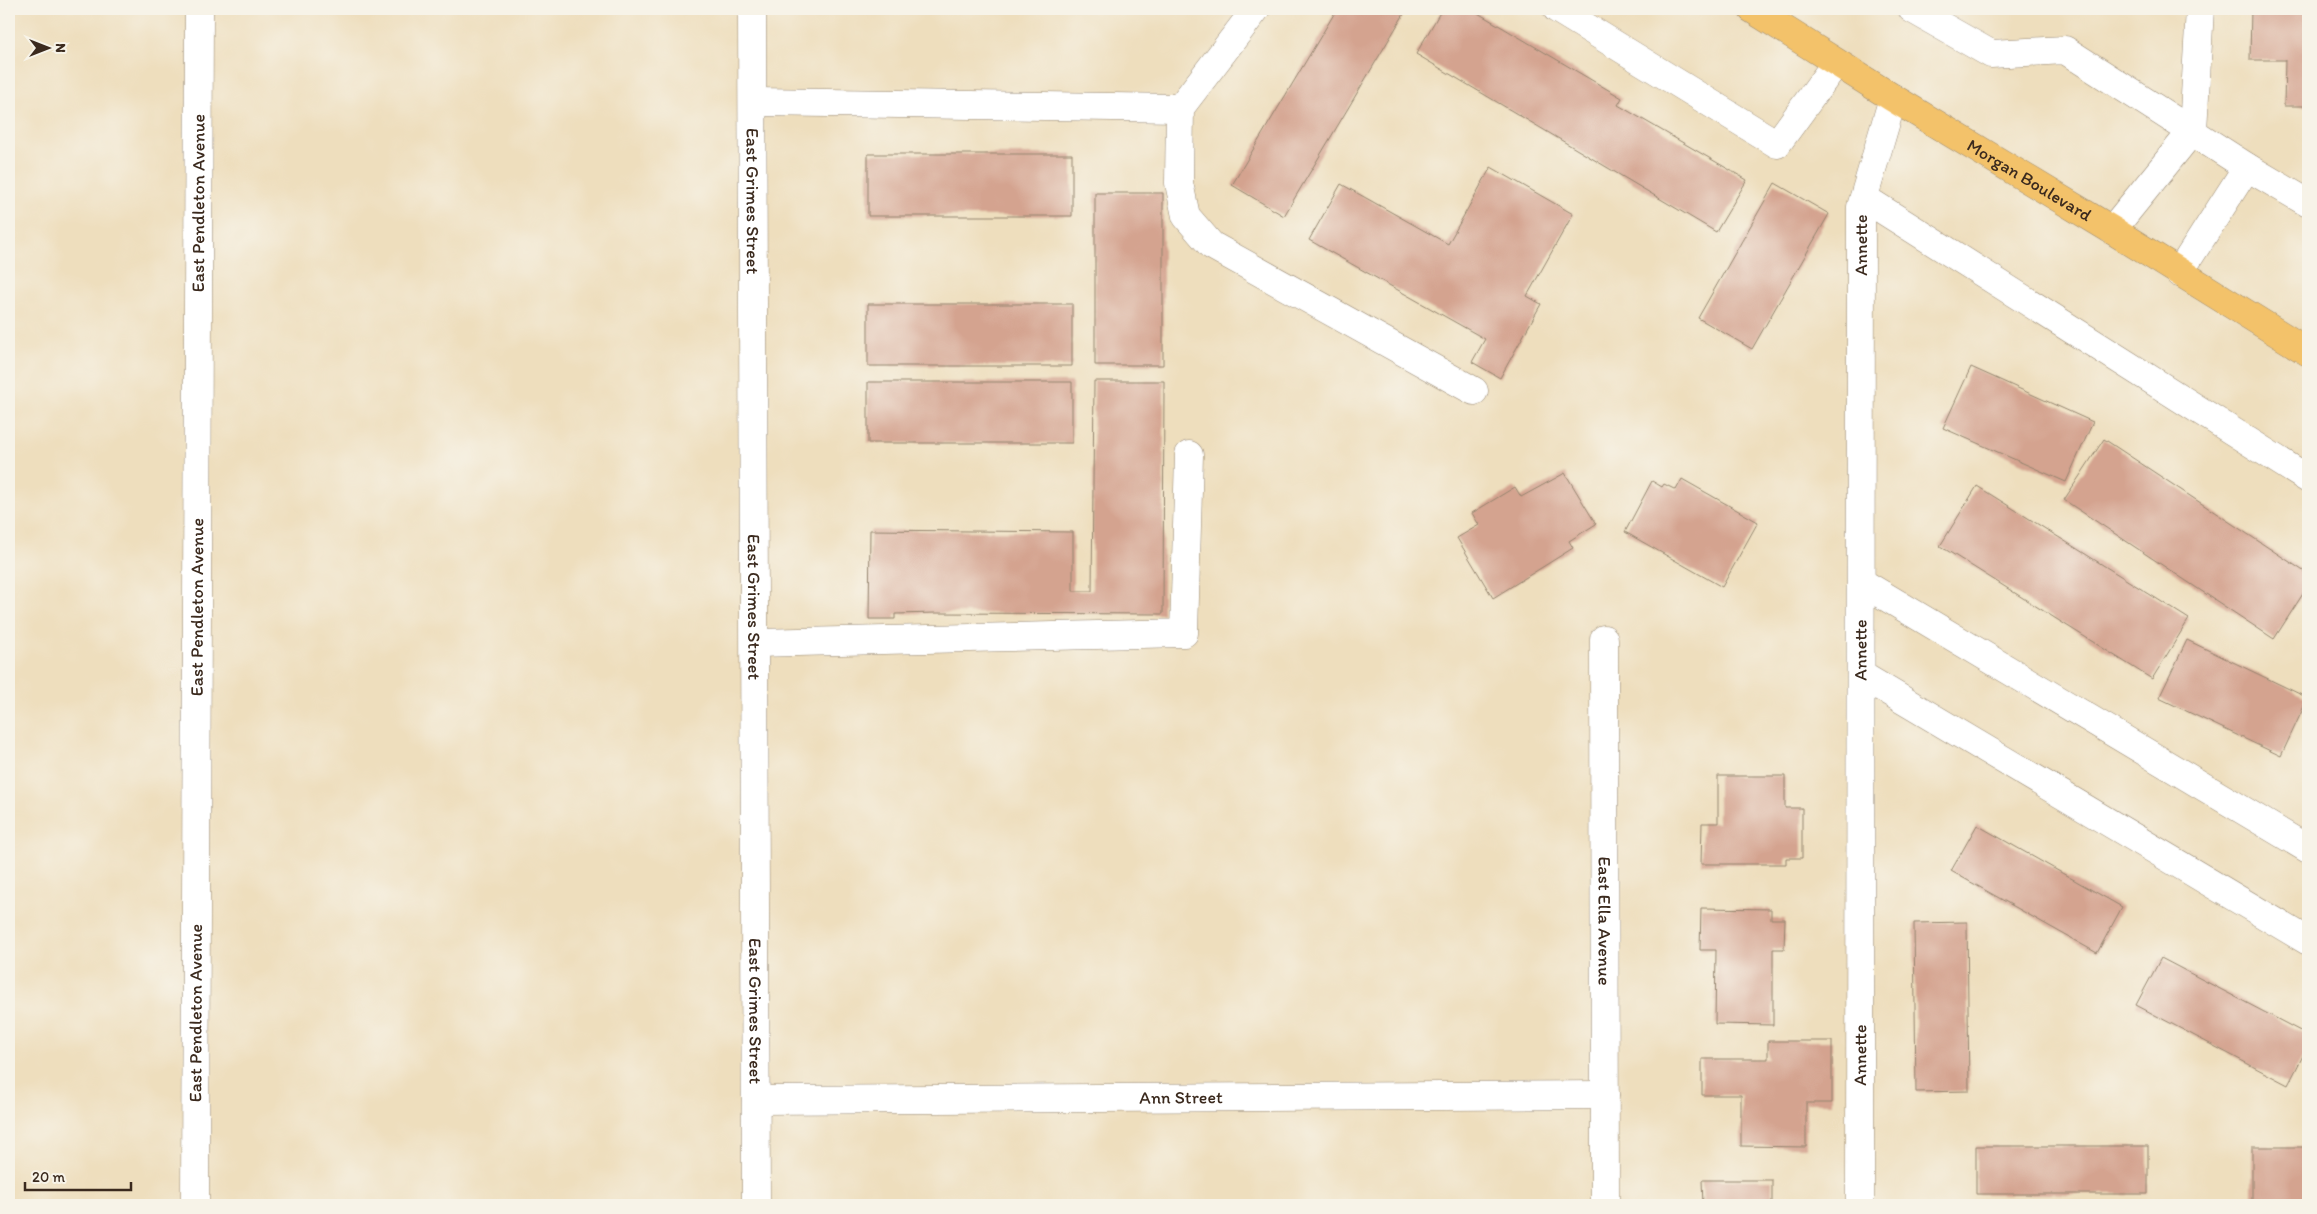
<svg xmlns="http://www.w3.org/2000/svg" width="2317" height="1214" font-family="Itim,sans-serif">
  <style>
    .building { fill: #d4a38f }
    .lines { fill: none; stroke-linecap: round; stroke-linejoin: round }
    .minor-casing { stroke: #94846e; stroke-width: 29 }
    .major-casing { stroke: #94846e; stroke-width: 29 }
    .minor { stroke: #fff; stroke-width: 28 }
    .major { stroke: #f3c26a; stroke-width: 28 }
    .labels { text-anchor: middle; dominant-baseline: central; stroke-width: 5; stroke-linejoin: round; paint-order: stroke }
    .street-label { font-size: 18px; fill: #3b2a1e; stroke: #f7f3e8 }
  </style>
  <rect width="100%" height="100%" fill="#f7f3e8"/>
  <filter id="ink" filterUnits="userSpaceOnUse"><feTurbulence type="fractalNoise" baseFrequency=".02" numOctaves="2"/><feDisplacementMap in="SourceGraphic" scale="10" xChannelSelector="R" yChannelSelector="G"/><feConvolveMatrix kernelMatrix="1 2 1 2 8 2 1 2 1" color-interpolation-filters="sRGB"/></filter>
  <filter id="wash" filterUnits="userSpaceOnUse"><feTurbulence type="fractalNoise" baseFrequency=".0096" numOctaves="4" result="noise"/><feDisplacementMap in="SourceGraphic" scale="20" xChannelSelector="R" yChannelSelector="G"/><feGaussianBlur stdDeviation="1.12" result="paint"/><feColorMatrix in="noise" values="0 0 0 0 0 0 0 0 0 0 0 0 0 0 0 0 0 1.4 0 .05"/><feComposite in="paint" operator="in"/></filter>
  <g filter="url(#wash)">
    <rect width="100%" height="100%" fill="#eedebd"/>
    <g id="blocks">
      <path class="building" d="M1337,9H1407L1284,216L1232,185Z
        M1442,9H1471L1622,98L1618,105L1747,180L1716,232L1416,54Z
        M2251,9H2308V106H2284L2285,60H2250Z
        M868,154H1072V216H868Z
        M1491,167L1573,214L1527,296L1541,304L1500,378L1472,362L1485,339L1309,240L1341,184L1448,244Z
        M1775,183L1829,214L1752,349L1698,318Z
        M1095,193H1163V365H1095Z
        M868,304H1072V366H868Z
        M1971,367L2093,422L2066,482L1943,428Z
        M1094,381H1164L1163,614L936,613L895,614V619H869L870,530L1073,532V591H1092Z
        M868,382H1072V443H868Z
        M2104,439L2308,574V586L2274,639L2064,500Z
        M1565,473L1596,524L1569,541L1573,548L1493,598L1457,538L1479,525L1472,513L1515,487L1521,497Z
        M1682,479L1758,522L1722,587L1625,532L1652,481L1662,487L1664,484L1676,490Z
        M1977,486L2189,619L2152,679L1940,546Z
        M2187,640L2308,698L2281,756L2159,698Z
        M1718,776H1785V808H1802V858H1786V864H1701L1702,823H1718Z
        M1977,825L2122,907L2097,953L1951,871Z
        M1701,908L1771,909V919H1785L1784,949H1773V1025L1715,1024L1716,950H1700Z
        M1967,922L1969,1091L1916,1092L1914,923Z
        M2161,958L2308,1035V1046L2288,1085L2136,1005Z
        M1768,1041H1832V1103H1806V1147L1741,1146V1095H1702V1059H1768Z
        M1976,1146H2148V1194H1976Z
        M2252,1147H2308V1205H2252Z
        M1702,1180H1772V1205H1703Z"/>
    </g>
  </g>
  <g filter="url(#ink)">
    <use href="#blocks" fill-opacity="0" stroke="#94846e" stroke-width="1"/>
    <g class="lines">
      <defs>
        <g id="minor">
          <path id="s1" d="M752,9L756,1205"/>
          <path d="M1256,9L1180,108L1179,183L1186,216L1211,245L1474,391"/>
          <path d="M1557,9L1777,144L1836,63"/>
          <path d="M1912,9L1991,54L2065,50L2247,167L2308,203"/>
          <path d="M753,102L1180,108"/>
          <path d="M1864,198L2308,479"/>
          <path d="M2112,230L2193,130L2200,9"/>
          <path d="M2179,273L2247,167"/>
          <path d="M1861,582L2308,849"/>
          <path id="s2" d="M1604,639L1605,1205"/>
          <path d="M755,643L1184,633L1189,455"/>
          <path d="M1861,675L2308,941"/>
          <path id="s3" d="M756,1100L1605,1095"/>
          <path id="s4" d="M195,1205L199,9"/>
          <path id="s5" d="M1860,1205L1861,207L1893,98"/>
        </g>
        <g id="major">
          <path id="s6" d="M1752,9L1893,98L2112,230L2308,352"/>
        </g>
      </defs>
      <use href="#minor" class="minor-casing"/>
      <use href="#major" class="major-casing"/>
      <use href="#minor" class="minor"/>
      <use href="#major" class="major"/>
    </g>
  </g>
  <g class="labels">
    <g class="street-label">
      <text stroke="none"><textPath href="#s6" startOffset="326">Morgan Boulevard</textPath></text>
      <text stroke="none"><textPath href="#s4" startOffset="1002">East Pendleton Avenue</textPath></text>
      <text stroke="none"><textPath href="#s1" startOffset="192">East Grimes Street</textPath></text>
      <text stroke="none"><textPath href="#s5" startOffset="960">Annette</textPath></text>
      <text stroke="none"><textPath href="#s4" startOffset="598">East Pendleton Avenue</textPath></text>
      <text stroke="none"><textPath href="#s1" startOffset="598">East Grimes Street</textPath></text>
      <text stroke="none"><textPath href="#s5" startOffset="555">Annette</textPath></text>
      <text stroke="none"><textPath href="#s2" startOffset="282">East Ella Avenue</textPath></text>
      <text stroke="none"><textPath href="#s4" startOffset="192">East Pendleton Avenue</textPath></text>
      <text stroke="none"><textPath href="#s1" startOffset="1002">East Grimes Street</textPath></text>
      <text stroke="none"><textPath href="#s5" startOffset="150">Annette</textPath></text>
      <text stroke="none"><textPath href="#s3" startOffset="425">Ann Street</textPath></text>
    </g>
  </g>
  <rect width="2317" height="1214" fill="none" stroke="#f7f3e8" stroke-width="30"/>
  <g transform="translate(48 48) rotate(90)" stroke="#f7f3e8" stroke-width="4" paint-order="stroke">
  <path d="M0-4L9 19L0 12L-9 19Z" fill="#3b2a1e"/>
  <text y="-8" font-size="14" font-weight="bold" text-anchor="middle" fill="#3b2a1e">N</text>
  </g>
  <path d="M25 1182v8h106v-8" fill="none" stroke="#3b2a1e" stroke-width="2.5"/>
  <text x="32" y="1182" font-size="15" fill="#3b2a1e" stroke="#f7f3e8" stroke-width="4" paint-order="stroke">20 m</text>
</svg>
